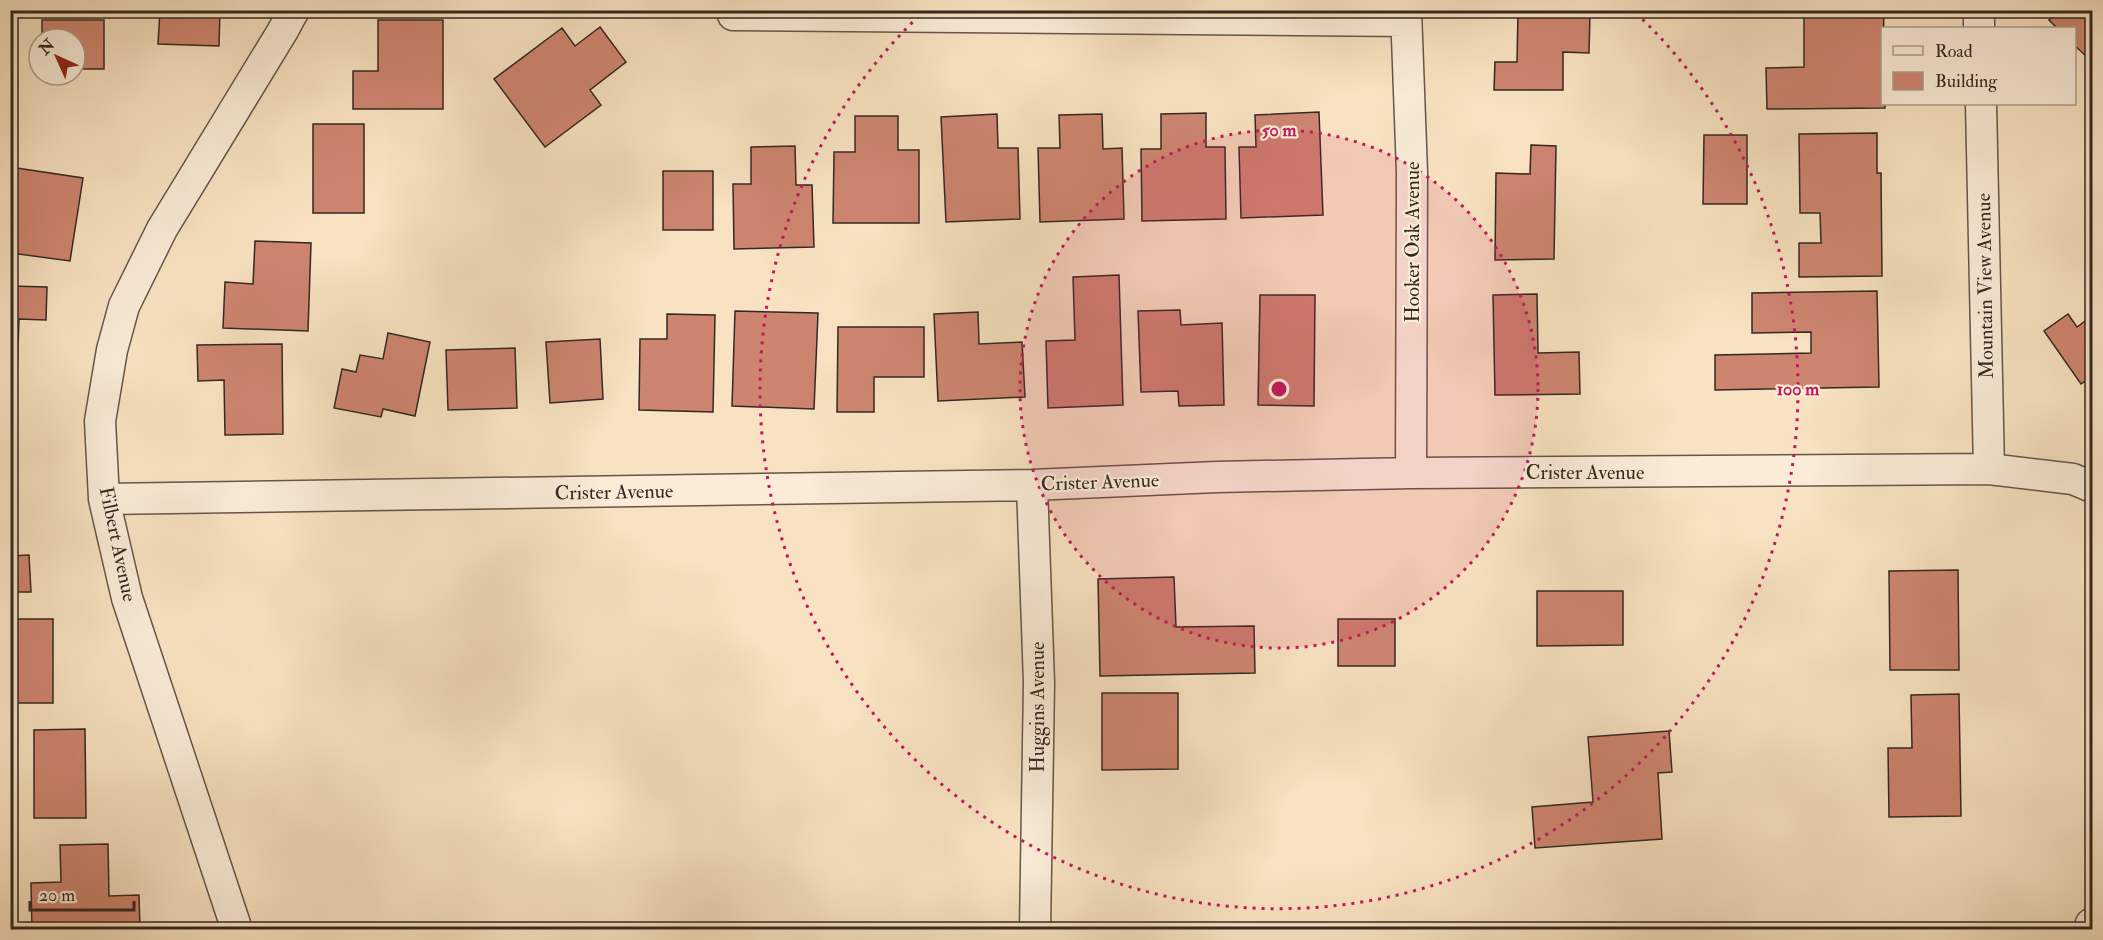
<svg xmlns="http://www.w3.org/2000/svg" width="2103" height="940" font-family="'IM FELL Double Pica',serif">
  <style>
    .building { fill: #ce8570; stroke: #342822; stroke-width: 1.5 }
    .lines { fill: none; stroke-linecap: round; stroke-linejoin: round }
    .minor-casing { stroke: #65564a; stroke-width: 33 }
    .tertiary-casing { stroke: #65564a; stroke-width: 36 }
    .minor { stroke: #faecd7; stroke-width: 30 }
    .tertiary { stroke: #faecd7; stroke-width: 33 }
    .ring { fill: none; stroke: #c2185b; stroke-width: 3; stroke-dasharray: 3 6 }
    .labels { text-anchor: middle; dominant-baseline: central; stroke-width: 4.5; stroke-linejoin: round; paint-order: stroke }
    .street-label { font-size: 20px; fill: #342822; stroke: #faecd7 }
    .centre { fill: #c2185b; stroke: #faecd7; stroke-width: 3 }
    .ring-label { font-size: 18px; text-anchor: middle; font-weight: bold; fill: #c2185b; stroke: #faecd7; stroke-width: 4.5; stroke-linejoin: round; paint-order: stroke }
  </style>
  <rect width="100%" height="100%" fill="#f8e2c1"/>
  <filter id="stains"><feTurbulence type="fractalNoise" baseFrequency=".00333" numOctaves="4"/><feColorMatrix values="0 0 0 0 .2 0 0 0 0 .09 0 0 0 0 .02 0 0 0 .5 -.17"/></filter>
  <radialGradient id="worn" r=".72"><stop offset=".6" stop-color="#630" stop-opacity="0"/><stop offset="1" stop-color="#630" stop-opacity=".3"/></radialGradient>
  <path class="building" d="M160,10H220L219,46L158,44Z
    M1838,10H1884L1882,104H1885V108L1767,109L1766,68L1804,67V12Z
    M2058,10H2092V49L2086,56L2074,45V28H2057L2049,20Z
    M1518,12L1590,13L1589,53L1563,52V90H1494L1495,62H1517Z
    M42,20H104V69H75V39H42Z
    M378,20H443V109H353V71H378Z
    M600,27L626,62L590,90L601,105L545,147L494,79L562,28L575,46Z
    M1319,112L1323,215L1241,218L1239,147H1256L1255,115Z
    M1206,113V147H1225L1226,219L1142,221L1141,149H1161V114Z
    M997,114L998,148H1018L1020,219L946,222L941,117Z
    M1102,114L1103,149L1122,148L1124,219L1040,222L1038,148H1060L1059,115Z
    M855,116H898V150H919V223H833L834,152H855Z
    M313,124H364V213H313Z
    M1877,133V173H1881L1882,276L1799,277V243H1821L1820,213H1800L1799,134Z
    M1704,135H1747V204H1703Z
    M1531,145L1556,146L1554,259L1495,260L1496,173L1530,174Z
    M795,146L796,185H812L814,247L734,249L733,184H751V147Z
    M10,167L83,178L70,261L11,253L17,215L10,214Z
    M663,171H713V230H663Z
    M255,241L311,243L308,331L223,328L225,282L253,284Z
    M1119,275L1123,405L1048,408L1046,341L1075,340L1073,277Z
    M10,286L47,287L46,320L19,319L17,374H10Z
    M1877,291L1879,387L1715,390V355L1811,353V332L1752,333V293Z
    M1537,294L1538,353L1579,352L1580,394L1495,395L1493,295Z
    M1260,295H1315L1314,406L1258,405Z
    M1180,310L1181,325L1222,323L1224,405L1179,406L1178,391L1141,392L1138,311Z
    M735,311L818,313L814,409L732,406Z
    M978,312L979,344L1022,342L1025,397L938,401L934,314Z
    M667,314L715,315L713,412L639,410L640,339H667Z
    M2068,314L2077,327L2092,316V376L2081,384L2044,331Z
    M838,327H924V377H874V412H837Z
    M388,333L430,342L415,416L383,409L381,417L334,408L342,369L356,372L360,355L383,359Z
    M600,339L603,399L550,403L546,342Z
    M282,344L283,434L225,435L224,380L198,381L197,345Z
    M515,348L517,408L448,410L446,350Z
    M29,555L31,592H10V556Z
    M1958,570L1959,670H1890L1889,571Z
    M1174,577L1176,627L1254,626L1255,673L1100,676L1098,579Z
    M1537,591H1623V645L1537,646Z
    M10,619H53V703H10Z
    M1338,619H1395V666H1338Z
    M1102,693H1178V769L1102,770Z
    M1959,694L1961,816L1889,817L1888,748H1912L1911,695Z
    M85,729L86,818H34V730Z
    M1669,731L1672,772L1658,773L1662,839L1535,848L1532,807L1593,802L1588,737Z
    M108,844L109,896L139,895L140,928L32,930L31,883L61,882L60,845Z"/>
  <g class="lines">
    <defs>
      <path id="minor" d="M734,10L733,15L1406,21
        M1406,10L1412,173L1411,473
        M1979,10V28
        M1981,104L1989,469
        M1032,485L1039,683L1035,930
        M104,499L1032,485L1217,477L1411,473L1989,469L2073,479L2092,487
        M237,930L127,598L104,499L100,421L112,350L124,306L162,229L282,32L294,10"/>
      <path id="tertiary" d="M2092,930V925"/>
    </defs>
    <use href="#minor" class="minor-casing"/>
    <use href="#tertiary" class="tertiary-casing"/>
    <use href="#minor" class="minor"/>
    <use href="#tertiary" class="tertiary"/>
  </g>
  <circle cx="1279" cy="389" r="259" fill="#c2185b" fill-opacity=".12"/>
  <g class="ring">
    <circle cx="1279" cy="389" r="259"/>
    <path d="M1636 13A519 519 0 1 1 922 13"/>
  </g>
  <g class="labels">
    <g class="street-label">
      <text transform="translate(1412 242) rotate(-90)">Hooker Oak Avenue</text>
      <text transform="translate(1985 286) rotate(-91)">Mountain View Avenue</text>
      <text x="1585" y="472">Crister Avenue</text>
      <text transform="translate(1100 482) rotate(-2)">Crister Avenue</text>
      <text transform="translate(614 492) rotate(-1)">Crister Avenue</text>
      <text transform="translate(118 544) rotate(78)">Filbert Avenue</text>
      <text transform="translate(1037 707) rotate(-90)">Huggins Avenue</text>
    </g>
  </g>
  <circle cx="1279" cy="389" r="9" class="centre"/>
  <g class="ring-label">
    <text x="1279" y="136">50 m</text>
    <text x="1798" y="395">100 m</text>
  </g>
  <rect width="2103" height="940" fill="none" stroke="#f8e2c1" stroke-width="36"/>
  <rect x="12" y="12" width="2079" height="916" fill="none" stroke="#342822" stroke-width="3"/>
  <rect x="18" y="18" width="2067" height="904" fill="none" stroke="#342822" stroke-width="1.5"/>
  <rect x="1881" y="27" width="195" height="78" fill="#faecd7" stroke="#ab9e8f" stroke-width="1.5"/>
  <rect x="1893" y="46" width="30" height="9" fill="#faecd7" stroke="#ab9e8f" stroke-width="1.5"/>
  <text x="1935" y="57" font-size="18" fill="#342822">Road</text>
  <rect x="1893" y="72" width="30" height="18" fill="#ce8570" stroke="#ab9e8f" stroke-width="1.5"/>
  <text x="1935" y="87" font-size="18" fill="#342822">Building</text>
  <g transform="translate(57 57) rotate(315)"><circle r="28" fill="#faecd7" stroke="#ab9e8f" stroke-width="1.5"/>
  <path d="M0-4.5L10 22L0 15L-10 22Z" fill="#8f2418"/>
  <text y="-9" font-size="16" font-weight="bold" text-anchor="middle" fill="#342822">N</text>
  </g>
  <path d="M30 901v9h104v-9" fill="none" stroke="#342822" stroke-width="3"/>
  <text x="39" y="901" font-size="18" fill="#342822" stroke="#faecd7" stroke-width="4.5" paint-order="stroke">20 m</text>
  <rect width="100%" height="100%" filter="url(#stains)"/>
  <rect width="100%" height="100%" fill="url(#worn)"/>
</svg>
